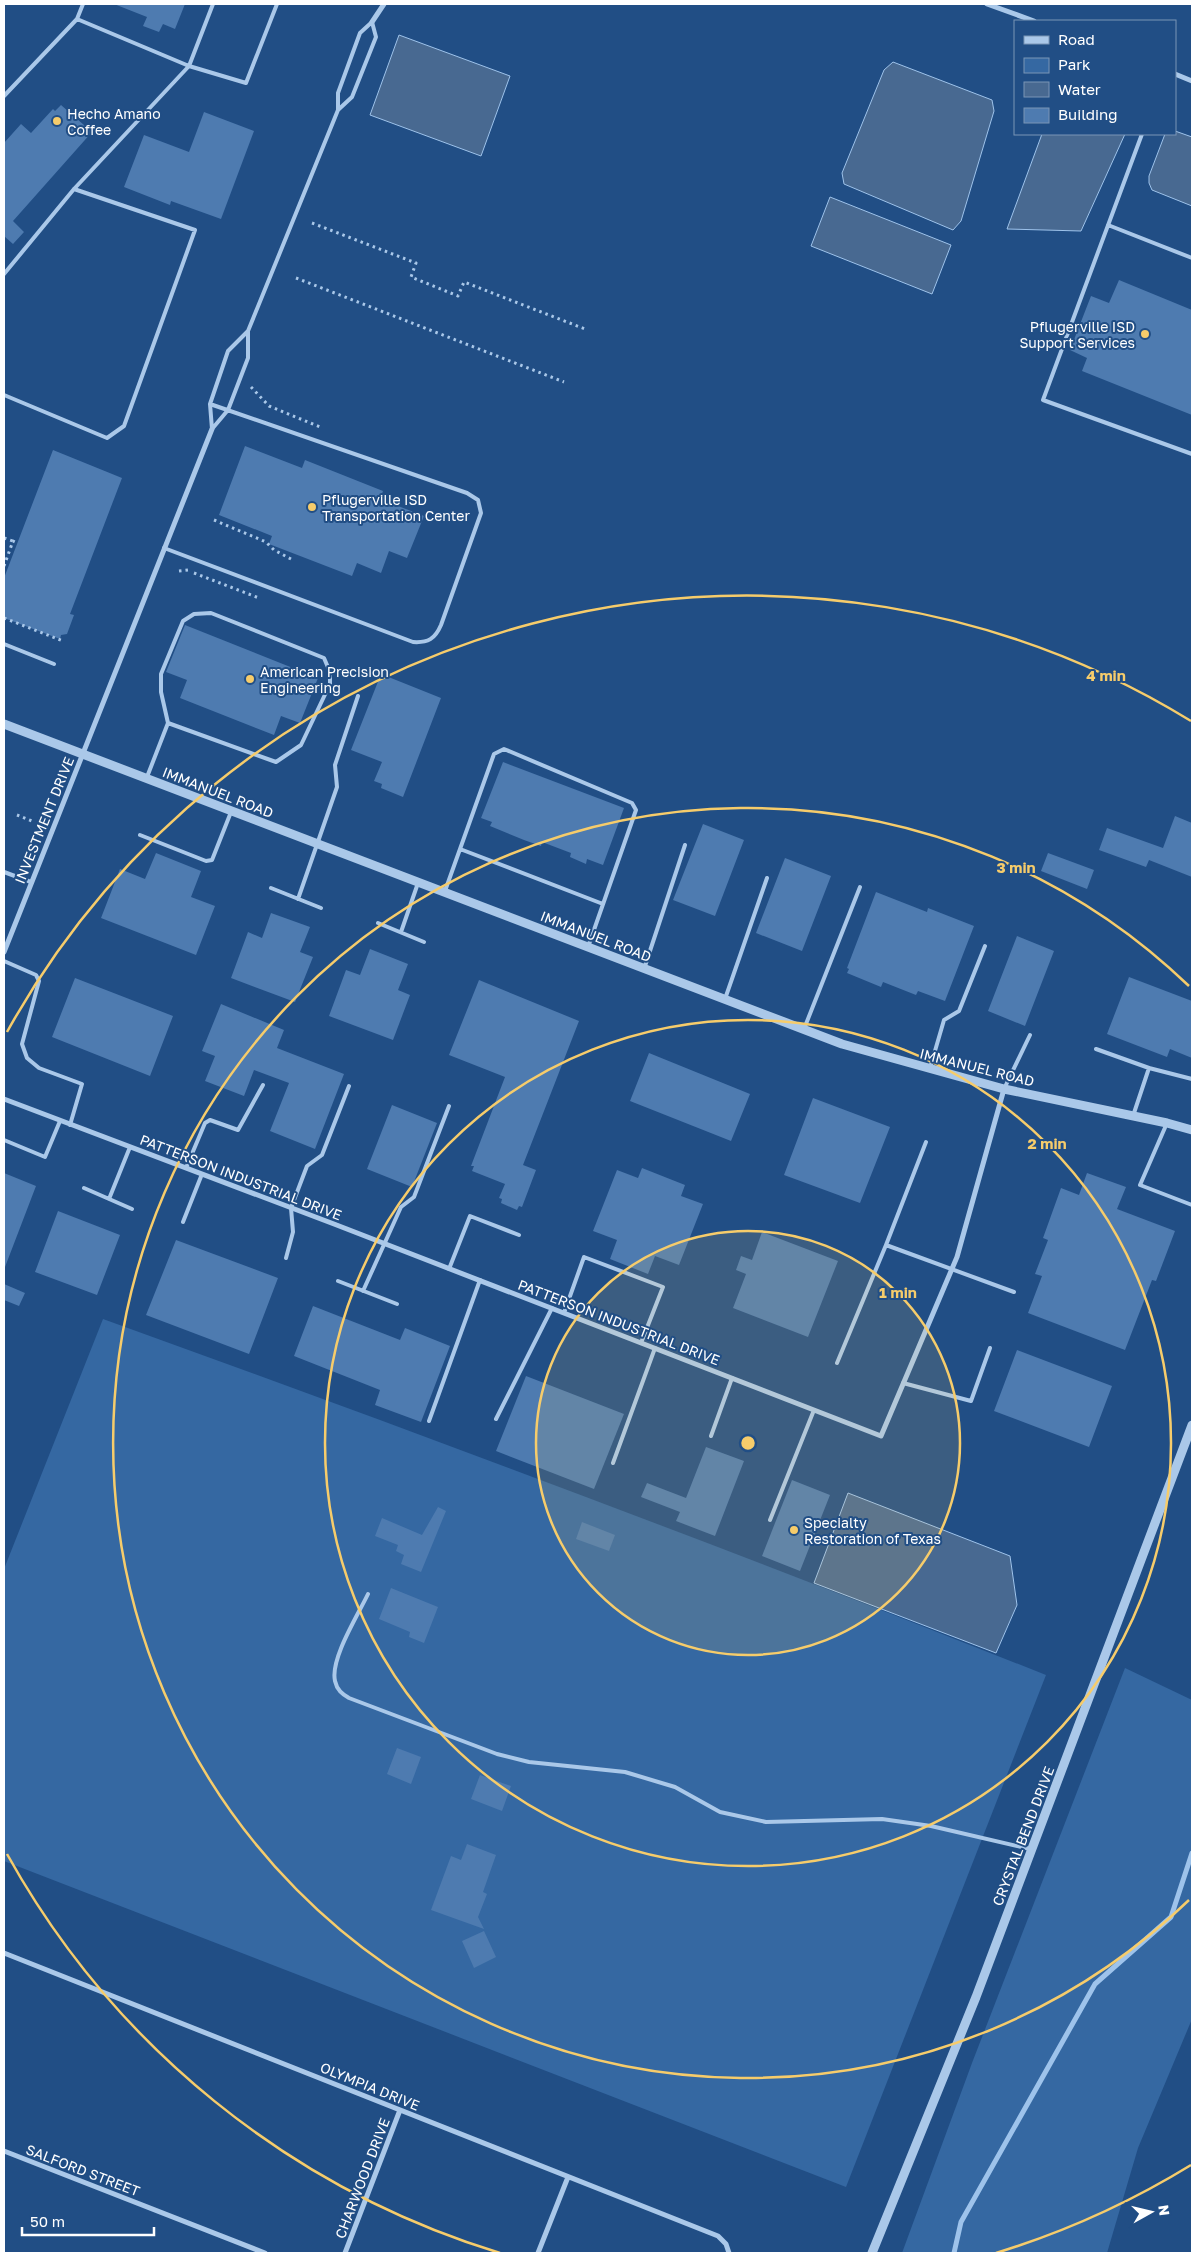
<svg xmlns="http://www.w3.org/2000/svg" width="1196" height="2257" font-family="'Golos Text',sans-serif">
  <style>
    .green { fill: #3568a2 }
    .water { fill: #486991; stroke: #9ec3eb }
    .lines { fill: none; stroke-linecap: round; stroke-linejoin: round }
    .stream { stroke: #9ec3eb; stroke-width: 5 }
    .building { fill: #4e7bb0 }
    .path { stroke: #aac8e9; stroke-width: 3; stroke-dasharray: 2.5 4; stroke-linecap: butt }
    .service { stroke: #aac8e9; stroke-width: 4 }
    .minor { stroke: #aac8e9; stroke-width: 5 }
    .tertiary { stroke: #aac8e9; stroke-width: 9 }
    .ring { fill: none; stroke: #f6cc6b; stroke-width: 2.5 }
    .poi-dot { fill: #f6cc6b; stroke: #214e85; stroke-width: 2 }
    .labels { text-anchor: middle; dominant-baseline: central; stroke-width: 4; stroke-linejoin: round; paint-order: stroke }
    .poi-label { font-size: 14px; fill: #fff; stroke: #214e85; text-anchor: start }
    .street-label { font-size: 14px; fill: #fff; stroke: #214e85 }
    .centre { fill: #f6cc6b; stroke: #214e85; stroke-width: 2.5 }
    .ring-label { font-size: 15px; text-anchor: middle; font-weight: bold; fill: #f6cc6b; stroke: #214e85; stroke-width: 4; stroke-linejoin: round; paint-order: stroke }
  </style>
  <rect width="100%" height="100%" fill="#214e85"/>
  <path class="green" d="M103,1319C419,1433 734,1551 1046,1675L846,2187L4,1861V1569Z
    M1125,1668L1192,1700V2019L1138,2148L1107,2253H902L972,2063Z"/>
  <path class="water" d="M399,35L510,76L481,156L370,115Z
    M893,62L992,100L994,111L961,221L953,230L844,184L842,173L884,70Z
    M1175,131L1192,137V206L1152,190L1149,183V176L1165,134H1175Z
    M1042,134H1125L1081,231L1007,229Z
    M830,197L951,245L932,294L811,246Z
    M848,1493L1010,1556L1017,1605L996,1653L814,1583Z"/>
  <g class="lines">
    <path class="stream" d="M954,2253L961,2222L1095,1984L1171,1917L1192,1853"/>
  </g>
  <path class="building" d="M114,4H185L175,29L163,24L159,32L143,26L147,17Z
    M61,105L92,132L13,221L24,232L13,244L4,236V143L21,124L31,133L53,109L55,111Z
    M204,112L254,131L221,219L171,201L170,205L124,187L144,135L189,152Z
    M1119,280L1192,310V415L1082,371L1087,358L1070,350L1091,296L1109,303Z
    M245,446L302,468L305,460L383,491L380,499L424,516L407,558L389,551L381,573L357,563L352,576L269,544L272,536L219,515Z
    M53,450L122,478L70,614L74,615L67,634L61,635L60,639L4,618V578Z
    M185,625L318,678L300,723L281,716L274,735L180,698L187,680L166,672Z
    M381,674L441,698L403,797L381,788L382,784L374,781L382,762L351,750Z
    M503,762L624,808L603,865L587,859L586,864L570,857L571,853L542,842L541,846L524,840L490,826L492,822L481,818Z
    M1175,816L1192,823V877L1149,860L1146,867L1099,850L1107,828L1163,848Z
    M703,824L744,840L715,916L673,900Z
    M156,853L201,871L191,897L215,906L196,955L101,918L120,869L145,879Z
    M1048,853L1094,870L1087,889L1041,871Z
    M785,858L831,876L802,951L756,933Z
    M876,892L927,912L928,908L974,926L945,1001L918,991L916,995L883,982L881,987L847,973L849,969L847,968Z
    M271,913L310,927L300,952L313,957L295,1002L231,978L248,932L262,938Z
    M1017,936L1054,951L1025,1026L988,1011Z
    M370,949L408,964L398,990L410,995L393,1040L329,1016L346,970L360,975Z
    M1129,977L1192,1001V1058L1170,1049L1167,1057L1107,1034Z
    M75,978L173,1016L150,1076L52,1037Z
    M479,980L579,1021L523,1165L536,1170L522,1207L519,1206L517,1210L501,1203L502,1199L499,1198L505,1184L472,1171L474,1166H471L505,1077L449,1055Z
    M221,1004L284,1030L277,1048L344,1074L315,1149L270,1131L289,1083L254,1070L244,1096L205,1081L215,1056L202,1051Z
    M649,1053L750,1094L731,1141L630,1101Z
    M813,1098L890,1127L860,1203L784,1175Z
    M392,1105L437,1123L412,1187L367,1169Z
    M642,1168L685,1185L681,1196L703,1204L679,1265L655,1256L648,1274L610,1259L617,1240L593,1231L617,1170L638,1178Z
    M4,1173L36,1186L5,1267H4Z
    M1087,1173L1126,1187L1117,1209L1175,1231L1156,1281L1152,1280L1125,1350L1028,1313L1042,1276L1035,1274L1048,1240L1043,1238L1061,1188L1079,1195Z
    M58,1211L120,1235L97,1295L35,1272Z
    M762,1232L838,1261L808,1337L733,1308L746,1274L736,1270L741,1256L752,1260Z
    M176,1240L278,1278L249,1354L146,1315Z
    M4,1284L25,1293L19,1306L4,1300Z
    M313,1306L400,1340L405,1328L450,1346L421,1422L375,1405L380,1390L294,1356Z
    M1017,1350L1112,1386L1089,1447L994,1411Z
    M526,1376L624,1414L594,1489L496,1451Z
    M706,1447L744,1461L715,1536L676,1521L680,1512L641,1497L647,1483L686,1498Z
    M792,1480L830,1495L800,1571L762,1556Z
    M438,1507L446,1511L421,1572L401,1564L404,1555L396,1551L398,1545L375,1536L382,1518L422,1535Z
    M582,1522L615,1535L609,1551L576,1539Z
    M391,1588L438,1607L424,1643L409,1637L410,1632L379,1619Z
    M397,1748L421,1757L411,1784L387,1774Z
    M480,1775L511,1786L502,1811L471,1799Z
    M467,1844L496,1855L483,1892L487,1894L478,1917L484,1929L431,1910L451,1856L461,1860Z
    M484,1931L496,1957L474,1968L462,1941Z"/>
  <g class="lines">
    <path class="path" d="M312,223L416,263L411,277L458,296L464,282L585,329
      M296,278L564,382
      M251,387L269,406L320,427
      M214,520L266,542L274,550L291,559
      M4,538L13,541
      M4,566L13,541L17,543
      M179,571L188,570
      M194,573L259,598
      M4,618L63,641
      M17,815L32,821"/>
    <path class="service" d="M77,19L189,66L246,83L277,4
      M4,96L77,19L83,4
      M338,110L352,97L376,37L372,22
      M1142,134L1043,400L1192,454
      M1108,225L1192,258
      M4,274L74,189L189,66L213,4
      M4,395L107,438L124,426L195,230L74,189
      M212,429L210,404L228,351L248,331L338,110V93L360,33L372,22
      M212,429L228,410L248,358V331
      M164,548L413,642C428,643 435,639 441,625L481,513L478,500L467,493L210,404
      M4,644L54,664
      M147,777L168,723L161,692V674L183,621L194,614L211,613L324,658L330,672V684L301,745L276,762L168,723
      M140,835L206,861L212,860L231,812
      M460,849L603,904
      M4,872L31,882
      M271,888L321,908
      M445,891L494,754L504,749L632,803L636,810L588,947
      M298,899L337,787L335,765L358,696
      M378,923L424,942
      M401,932L418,883
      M4,961L36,975L39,981L22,1044L27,1058L39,1068L82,1084L70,1125
      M644,969L685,845
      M725,999L767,878
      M804,1029L860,887
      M1096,1049L1149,1068
      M930,1068L944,1020L959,1011L985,946
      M1004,1089L1030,1035
      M1133,1116L1149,1068L1192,1079
      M1167,1123L1140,1185L1192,1205
      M4,1140L45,1157L60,1121
      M926,1142L886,1245L1014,1292
      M186,1168L205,1123L210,1120L238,1130L263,1085
      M84,1188L132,1209
      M109,1199L130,1147
      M183,1222L202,1174
      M286,1258L293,1232L291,1208L307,1166L322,1155L349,1086
      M449,1269L470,1216L519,1235
      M338,1281L397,1304
      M363,1291L401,1207L414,1197L449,1106
      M564,1313L584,1257L663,1287L641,1343
      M837,1363L886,1245
      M903,1383L971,1401L990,1348
      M496,1419L552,1308
      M429,1421L480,1280
      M711,1436L732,1378
      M613,1463L655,1348
      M770,1520L814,1410
      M368,1594C358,1615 330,1659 335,1681C337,1690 342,1694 349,1698L497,1754L529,1762L625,1772L675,1787L720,1812L766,1822L882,1819L931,1826L1030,1849"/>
    <path class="minor" d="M987,4L1034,21
      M372,22L384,4
      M1175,74L1192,81
      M4,952L212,429
      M4,1099L334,1224L881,1436L957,1257L1004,1089
      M4,1953L718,2236L726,2244L729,2253
      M4,2151L265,2253
      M345,2253L400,2110
      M538,2253L568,2177"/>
    <path class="tertiary" d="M4,724L842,1044L1004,1089L1167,1123L1192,1130
      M872,2253L976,1997L1192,1425"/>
  </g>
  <circle cx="748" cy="1443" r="212" fill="#f6cc6b" fill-opacity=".12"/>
  <g class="ring">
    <circle cx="748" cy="1443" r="212"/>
    <circle cx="748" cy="1443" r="423"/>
    <path d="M1189 1900A635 635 0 1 1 1189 986"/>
    <path d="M1191 2165A847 847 0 0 1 996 2253M500 2253A847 847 0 0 1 7 1854M7 1032A847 847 0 0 1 1191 721"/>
  </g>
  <g class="poi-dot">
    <circle cx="57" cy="121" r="5"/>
    <circle cx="1145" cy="334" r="5"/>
    <circle cx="312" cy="507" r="5"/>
    <circle cx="250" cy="679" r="5"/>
    <circle cx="794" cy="1530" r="5"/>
  </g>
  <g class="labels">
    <g class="poi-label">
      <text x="67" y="113">Hecho Amano<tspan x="67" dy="16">Coffee</tspan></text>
      <text x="1135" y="326" text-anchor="end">Pflugerville ISD<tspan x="1135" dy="16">Support Services</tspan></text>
      <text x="322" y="499">Pflugerville ISD<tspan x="322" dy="16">Transportation Center</tspan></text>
      <text x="260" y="671">American Precision<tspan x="260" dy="16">Engineering</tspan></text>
      <text x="804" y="1522">Specialty<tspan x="804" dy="16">Restoration of Texas</tspan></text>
    </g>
    <g class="street-label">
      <text transform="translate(218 792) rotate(21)">IMMANUEL ROAD</text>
      <text transform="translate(44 820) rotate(-68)">INVESTMENT DRIVE</text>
      <text transform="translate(596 936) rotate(21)">IMMANUEL ROAD</text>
      <text transform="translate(977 1067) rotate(14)">IMMANUEL ROAD</text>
      <text transform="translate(241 1177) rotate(21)">PATTERSON INDUSTRIAL DRIVE</text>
      <text transform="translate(619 1322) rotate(21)">PATTERSON INDUSTRIAL DRIVE</text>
      <text transform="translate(1023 1836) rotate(-69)">CRYSTAL BEND DRIVE</text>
      <text transform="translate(370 2086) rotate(22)">OLYMPIA DRIVE</text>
      <text transform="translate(83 2170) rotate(21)">SALFORD STREET</text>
      <text transform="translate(362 2178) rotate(-69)">CHARWOOD DRIVE</text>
    </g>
  </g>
  <circle cx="748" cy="1443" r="8" class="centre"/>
  <g class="ring-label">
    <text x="1106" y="681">4 min</text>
    <text x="1016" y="873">3 min</text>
    <text x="1047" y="1149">2 min</text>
    <text x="898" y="1298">1 min</text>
  </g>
  <rect width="1196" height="2257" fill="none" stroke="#ffffff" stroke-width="10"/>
  <rect x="1014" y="20" width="162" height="115" fill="#214e85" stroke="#7a95b6"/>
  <rect x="1024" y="36" width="25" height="8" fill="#aac8e9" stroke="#7a95b6"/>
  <text x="1058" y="45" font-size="15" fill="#ffffff">Road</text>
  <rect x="1024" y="58" width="25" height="15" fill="#3568a2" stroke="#7a95b6"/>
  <text x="1058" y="70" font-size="15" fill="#ffffff">Park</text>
  <rect x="1024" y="82" width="25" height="15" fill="#486991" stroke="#7a95b6"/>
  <text x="1058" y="95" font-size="15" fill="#ffffff">Water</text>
  <rect x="1024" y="108" width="25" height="15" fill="#4e7bb0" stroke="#7a95b6"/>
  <text x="1058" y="120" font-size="15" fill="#ffffff">Building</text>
  <g transform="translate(1151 2212) rotate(82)" stroke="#214e85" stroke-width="4" paint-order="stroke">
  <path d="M0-4L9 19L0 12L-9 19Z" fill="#ffffff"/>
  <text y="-8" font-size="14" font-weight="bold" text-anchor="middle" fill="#ffffff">N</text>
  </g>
  <path d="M22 2227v8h132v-8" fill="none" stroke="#ffffff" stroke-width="2.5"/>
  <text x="30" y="2227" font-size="15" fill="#ffffff" stroke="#214e85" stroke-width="4" paint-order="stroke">50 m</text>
</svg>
